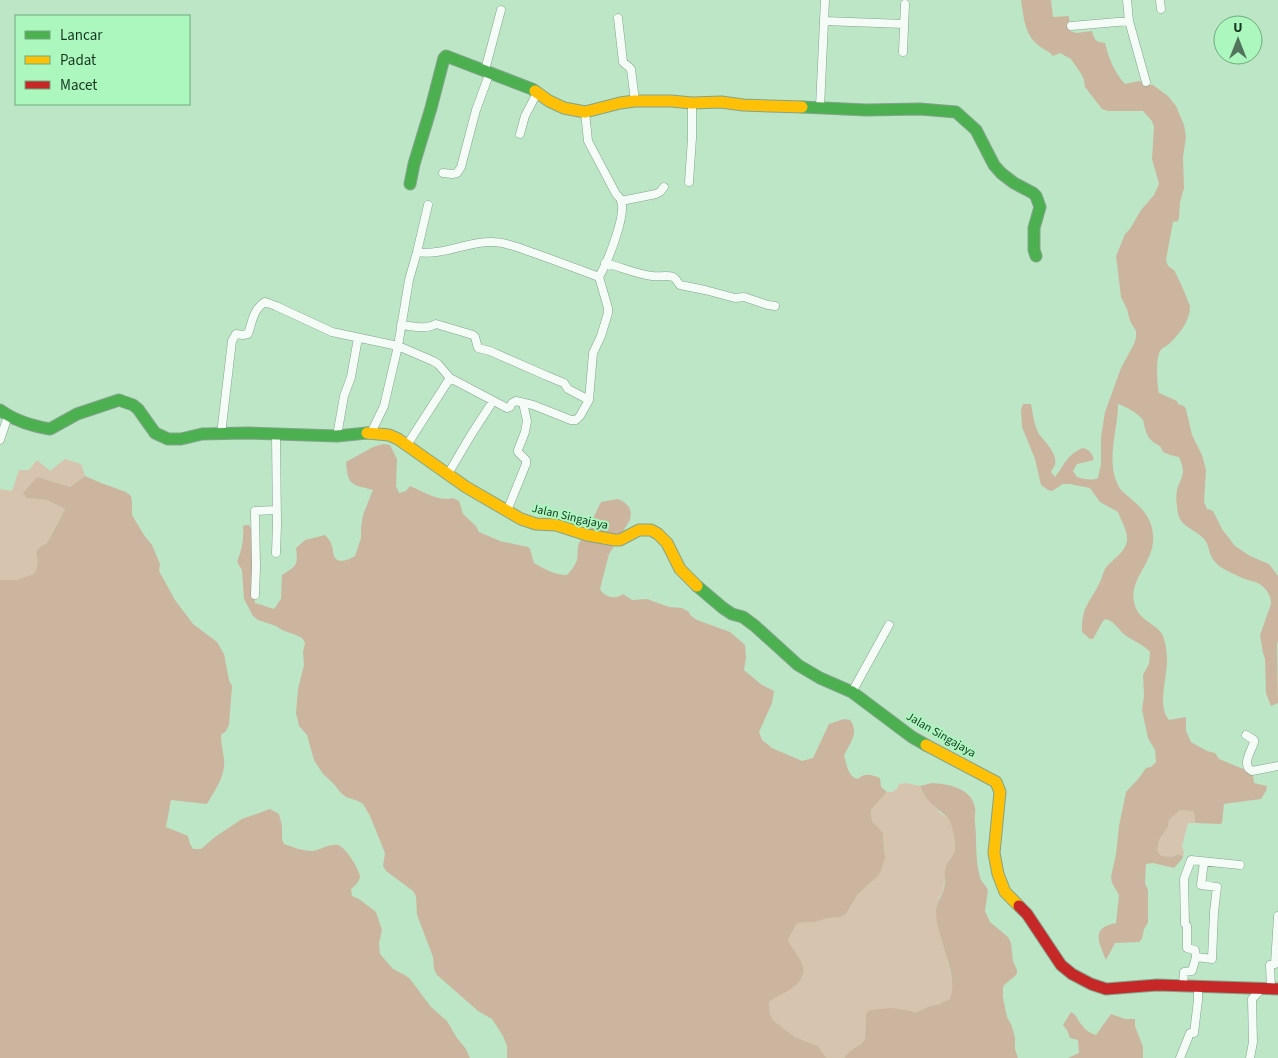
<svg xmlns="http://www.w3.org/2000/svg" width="1278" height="1058" font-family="'Source Sans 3',sans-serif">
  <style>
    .green { fill: #d7c4ae }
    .forest { fill: #ccb59f }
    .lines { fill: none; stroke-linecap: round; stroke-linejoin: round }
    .street-casing { stroke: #83a48c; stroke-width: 9 }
    .fast-casing { stroke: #83a48c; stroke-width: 13 }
    .slow-casing { stroke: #83a48c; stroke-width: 13 }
    .jam-casing { stroke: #83a48c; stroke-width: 13 }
    .street { stroke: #f5fbf6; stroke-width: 8 }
    .fast { stroke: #4caf50; stroke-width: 11 }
    .slow { stroke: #ffc107; stroke-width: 11 }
    .jam { stroke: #c62828; stroke-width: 11 }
    .labels { text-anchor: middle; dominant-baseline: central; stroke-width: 4; stroke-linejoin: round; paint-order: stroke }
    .street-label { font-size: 12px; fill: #173620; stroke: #abf7bd }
  </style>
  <rect width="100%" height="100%" fill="#bce6c6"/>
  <path class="green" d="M65,459L81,464L85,476L70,487L37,477L24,493L28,498L47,500L65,509L56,525L47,543L41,546L36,551C37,556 39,561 38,566C35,582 12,580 0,580V489L12,491L19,470H29L37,460L50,471Z
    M906,783L920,786L922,792L940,813L949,819L952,824L955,846V852L946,866L943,892L939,897L936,909L942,942L946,953L952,980L953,993L950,999L942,1002L940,1004L930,1006L915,1013L911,1011L870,1010L866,1015L865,1039L861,1044L850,1051L844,1058H827L824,1055L818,1046L795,1037L774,1021L770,1016L769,1002L802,978C807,964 794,952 788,940L797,923L815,922L828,918L841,917L846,914L858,894L873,881L885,851L883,833L872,821L871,810L887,792H892L897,789L899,784Z
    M1180,810L1192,811L1194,813L1195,823H1188L1182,846L1184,853L1183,856L1178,854C1171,858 1167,857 1160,855L1157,850L1159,840L1168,827L1169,820Z"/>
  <path class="forest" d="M1021,0H1051L1053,17L1069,16L1070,31L1076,33L1092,31C1094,40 1096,42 1105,43C1109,59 1114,72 1125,84L1139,81L1146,84L1153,85L1168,96L1176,106L1184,125L1186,137L1183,157L1184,188L1180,202L1179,218L1178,221L1173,222L1166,260L1168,266L1174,270L1181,284L1190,306C1190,321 1180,333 1170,343C1166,347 1160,348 1159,354C1156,361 1157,386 1159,393L1177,401L1178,404L1184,406L1186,409L1192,435L1202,455L1206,470L1204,502L1207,509L1213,511L1222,529L1235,546L1250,556L1269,564L1278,576V641L1277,644L1278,703L1271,706L1266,693L1265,659L1263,653L1260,635L1271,604C1271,599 1270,595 1266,590C1259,580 1250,582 1240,577C1232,573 1222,569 1216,563C1208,555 1210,547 1205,540C1193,526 1178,529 1177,506C1176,501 1176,495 1177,490C1178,485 1182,479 1183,472C1183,467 1181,462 1179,457L1170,455L1163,452L1160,446C1152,442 1147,438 1145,428C1144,426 1144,422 1143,420C1139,414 1125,406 1118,404C1118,431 1105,461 1119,487C1121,491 1126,494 1130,498C1142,508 1152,518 1153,535C1156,561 1129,578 1134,602C1138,623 1161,624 1164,639C1166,645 1167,654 1167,661C1167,678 1157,707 1169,720L1186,717V731L1191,742L1207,751L1215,753L1219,759L1253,773L1254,783L1267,786L1266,791L1261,799L1224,804L1222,823L1220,824L1195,823L1194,813L1192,811L1180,810L1169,820L1168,827L1159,840L1157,850L1160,855C1167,857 1172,858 1178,854L1183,856L1182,859L1174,868L1153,863L1146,864L1145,883L1148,890V923L1144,929L1142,939L1139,942L1115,943L1106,960C1099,942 1090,928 1116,923L1119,895L1112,883L1111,877L1116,854L1119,826L1126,792L1139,778L1146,768L1151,767L1156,762L1155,750L1148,738L1142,710L1144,696L1143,675L1149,664L1150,652C1143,644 1133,641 1125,635C1118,629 1115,622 1106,619L1103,621L1093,639H1090L1082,632C1081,607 1090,603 1100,582C1103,576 1103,570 1108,565C1115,558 1125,552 1127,541C1128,532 1121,520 1118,512L1100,502L1090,488L1070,484H1063L1052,491L1048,490L1041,485L1035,459L1022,427L1021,410L1023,404H1031C1033,414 1034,425 1039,434C1045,442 1058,454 1055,465C1054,467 1052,469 1051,472L1055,477C1066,463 1065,457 1082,448C1089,449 1092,453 1094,460L1077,464L1073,471L1077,477C1084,479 1091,481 1098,478L1101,464V437L1105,412L1121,368L1134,344L1136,338V331L1130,321L1127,309L1121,297L1116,256L1125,234L1130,229L1141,210L1154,195L1159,184L1152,159L1154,127L1152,121L1143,111H1108L1102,109L1085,87L1084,80L1082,75L1071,59L1060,53L1053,56C1048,50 1042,49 1037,44C1025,35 1023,14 1021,0Z
    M383,444L390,445L397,459L396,486L399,493L406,491L410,486C422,491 439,502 453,498L459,501L463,514L476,526L479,532L500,541L528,547L530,549L534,563C545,569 554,575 567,575C571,570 575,566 577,560C579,550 575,545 584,537L601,502L618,499L624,502L629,507L631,513L630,520L609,554L600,589C604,597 615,600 623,594L632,600L647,599L669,607L682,608L689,612L690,615L697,620L730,632L745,645L746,657L744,670L762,685L774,691L772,703L759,732L762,740L772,748L802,761L813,758L829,724L844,719L850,720C860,733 849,744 844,756C847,765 848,777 858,779C865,772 872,775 880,778L881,787L887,792L871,810L872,821L883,833L885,858L881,870L878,876L858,894L846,914L841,917L828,918L815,922L797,923L788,940C792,948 799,956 802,964C810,984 781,993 769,1002L770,1015L774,1021L795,1037L818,1046L824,1055L827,1058H507V1046L503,1036L492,1019L478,1011L437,975L434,969L433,957L417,915L416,896L413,891L386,871L383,866L385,853L370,816L363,804L358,801L346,797L341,793L333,783L323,774L314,760L307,735L299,726L296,713L298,689L304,665L303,652L305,643L302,638L296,635L282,630L276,626L258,620L253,616L244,599L242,570L237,562C242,550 244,539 243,526L246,525H249L252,531L253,536L252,580L255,603L274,609L281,599L282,575C297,565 298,566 296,548L305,540L325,535C328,538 331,542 332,546C333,550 333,555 335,558C340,564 350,559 355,556L361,538V528L363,515L373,490C351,484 348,486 346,462L373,447Z
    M85,476L101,483L126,492L131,496L132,502V515L144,535L152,545L160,564L159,571L175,600L193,624L217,642L224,654L229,680L232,686L229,725L226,731L221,735C221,743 223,751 224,759C226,776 215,790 207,804L171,800L166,827L188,836L190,844L193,849H201L215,837L242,819L270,809L279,814L282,826V839L284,844C293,847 302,851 312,851C320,850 330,843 338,845C345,846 360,870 360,877C359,882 355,886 351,889L352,896L359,899L376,912L382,930L379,943L380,954L393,969L405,975L410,979L431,1007L447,1021L457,1038L466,1049L470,1058H0V580H17L34,574C39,566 38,560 36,551L41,546L47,543L65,509L47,500L27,498L23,493L37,477L70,487Z
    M932,783C948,784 972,788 975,808C976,813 974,818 975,823C977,841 975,860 980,877C981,882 986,885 988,890L985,911L990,922L1008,937L1011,943L1013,961L1017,970V973L1015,976L1004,985L1003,988V998L1007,1017L1011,1024L1015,1037V1049L1018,1058H844L850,1051L861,1044L865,1039L866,1015L867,1012L870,1010L892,1008L911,1011L915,1013L930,1006L940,1004L942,1002L950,999C960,975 935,936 936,910C937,902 940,898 943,892C946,885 944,877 945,870C946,863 951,859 954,853C957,847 953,834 952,827C950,815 937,811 930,802C925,797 922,792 920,786Z
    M1071,1012C1077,1015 1077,1020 1082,1025C1085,1030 1090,1033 1096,1035L1111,1014L1125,1019H1135V1026L1143,1047V1058H1068L1079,1053L1078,1040L1070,1038L1067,1030L1063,1025Z"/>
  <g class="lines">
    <defs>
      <path id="street" d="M1160,0L1161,9
        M618,18L623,62L631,69L635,101
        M824,21L904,24
        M1129,21L1146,82
        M1071,26L1129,21L1127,0
        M903,52L905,4
        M485,70L501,10
        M820,107L825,0
        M520,134L525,116L537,93
        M443,173L452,174L457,173L461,167L476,110L490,72
        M689,182L692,138V103
        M621,201L656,194L660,192L664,187
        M417,252C444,256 467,241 493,242C506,242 522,249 534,253C556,261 578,269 599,277
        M605,263C621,267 636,274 652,276C658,277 668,275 673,277C676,278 678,283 680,285L705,290L735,298L744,297L768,305L775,306
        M401,325C412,326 426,330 436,324L473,335L475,337L478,348L490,351L547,376L564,383L568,389L589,400
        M371,433L384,406L398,346L409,280L417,252L428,205
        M221,434L232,341L236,334L243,335L248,334C252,323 253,309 265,302L276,306L332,332L398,346L433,361L438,364L450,378L507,408L510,407L512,403L516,401L533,405L571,420H576L580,416L589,400L593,353L601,336L608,313V308L599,277C607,263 627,215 621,200C620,198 618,196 616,194L588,141L585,112
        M276,435L277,525L276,553
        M337,436L344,396L351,377L358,338
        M0,440L8,416
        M407,445L450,378
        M448,474L471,435L493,401
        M507,511L526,464V460L518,452V450L525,432L527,421L523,403
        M255,595L256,567L255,511L276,510
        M852,692L889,625
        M1246,735L1254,740V742C1251,752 1241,765 1252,771L1278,766
        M1196,957L1212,959L1214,912L1217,887L1201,885L1204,862
        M1183,985L1184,972L1192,971L1196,957L1195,950L1187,948V926L1185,924L1184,879L1191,860L1240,865
        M1271,988L1270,965L1275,964L1278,916
        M1180,1058L1190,1033H1194L1198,1000V986
        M1250,1058L1253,1042L1252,999L1262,988"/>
      <path id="fast" d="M802,107L866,110L920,109L956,112L976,130L994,165L1001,173L1014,183L1033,193L1036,196L1040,207L1034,228V250L1036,256
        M410,184L414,164L431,108L444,58L446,56L532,89L535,91
        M0,410C15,421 32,426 50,429L77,414L119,400L133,405L138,409L155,433L168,439H181L202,434L248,433L337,436L367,433
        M697,586L723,608L732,614L743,617L755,626L798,665L820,678L852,692L912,737L926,745"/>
      <path id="slow" d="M535,91L549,101L564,108L585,112L620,103L635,101H671L692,103L721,102L743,105L802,107
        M367,433L389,435L398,439L466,487L521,519L536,524L556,525L587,535L615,540H620L639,530H651L658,534L667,543L680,569L697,586
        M926,745L996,782L1000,792L994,853L998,874L1005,892L1019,906"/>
      <path id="jam" d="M1019,906L1027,914L1061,965L1072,974L1091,984L1106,989L1157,985L1278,989"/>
    </defs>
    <use href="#street" class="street-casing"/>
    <use href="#fast" class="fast-casing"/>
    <use href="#slow" class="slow-casing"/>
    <use href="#jam" class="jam-casing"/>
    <use href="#street" class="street"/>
    <use href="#fast" class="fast"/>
    <use href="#slow" class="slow"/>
    <use href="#jam" class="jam"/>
  </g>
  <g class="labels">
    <g class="street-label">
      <text transform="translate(570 517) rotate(13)">Jalan Singajaya</text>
      <text transform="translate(941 735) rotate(30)">Jalan Singajaya</text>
    </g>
  </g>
  <rect x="15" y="15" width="175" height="90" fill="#abf7bd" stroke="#70aa7e"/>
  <rect x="25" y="31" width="25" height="8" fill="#4caf50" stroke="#70aa7e"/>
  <text x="60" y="40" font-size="15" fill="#173620">Lancar</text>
  <rect x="25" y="56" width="25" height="8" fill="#ffc107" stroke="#70aa7e"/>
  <text x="60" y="65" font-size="15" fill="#173620">Padat</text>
  <rect x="25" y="81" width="25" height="8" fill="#c62828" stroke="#70aa7e"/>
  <text x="60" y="90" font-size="15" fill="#173620">Macet</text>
  <g transform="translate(1238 40)"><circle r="24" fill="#abf7bd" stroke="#70aa7e"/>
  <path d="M0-4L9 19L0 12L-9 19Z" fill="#51745a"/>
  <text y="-8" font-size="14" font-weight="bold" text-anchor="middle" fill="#173620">U</text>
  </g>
</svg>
